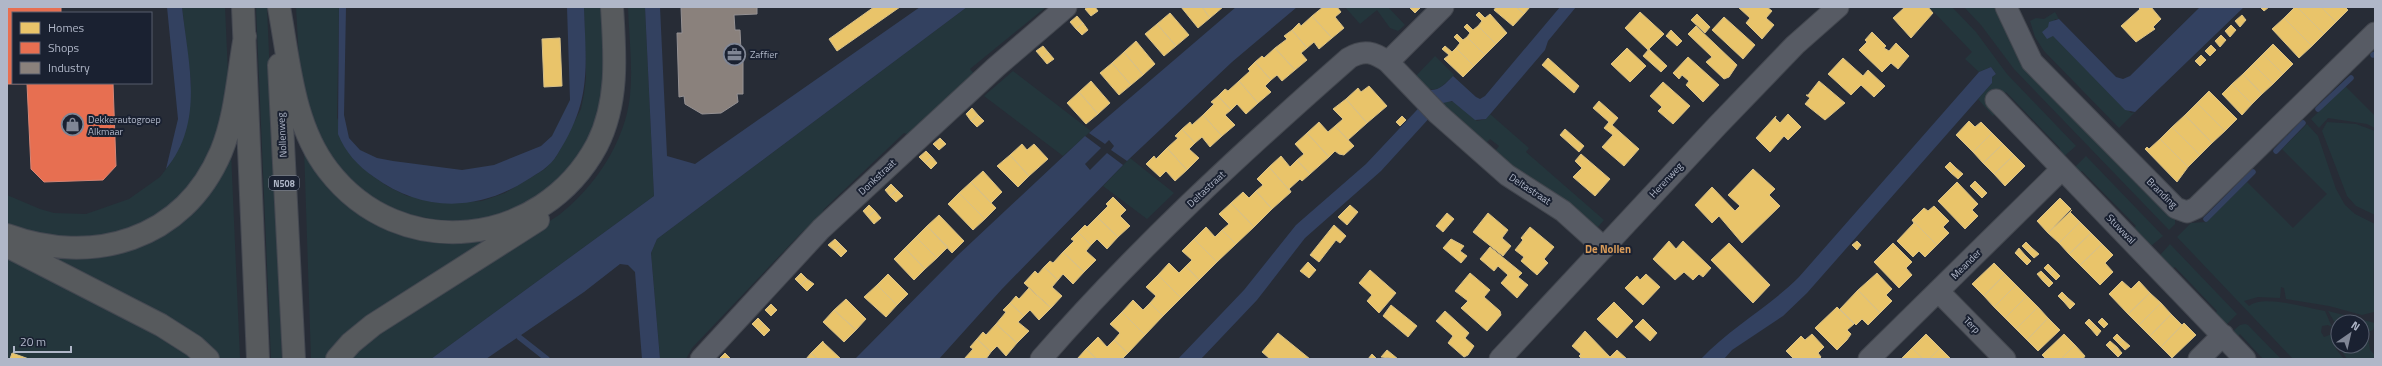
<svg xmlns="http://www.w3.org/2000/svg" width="2382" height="366" font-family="'Titillium Web',sans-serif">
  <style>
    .green { fill: #24363c }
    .water { fill: #334160 }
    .homes { fill: #e9c46a; stroke: #d8c086 }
    .shops { fill: #e76f51; stroke: #d68575 }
    .industry { fill: #8a817c; stroke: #959193 }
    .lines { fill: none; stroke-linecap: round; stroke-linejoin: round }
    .stream { stroke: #334160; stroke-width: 5.5 }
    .minor-casing { stroke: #43474f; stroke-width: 23 }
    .highway-casing { stroke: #444851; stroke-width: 24 }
    .minor { stroke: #575b64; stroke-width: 21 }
    .highway { stroke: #575a5d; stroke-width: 22 }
    .labels { text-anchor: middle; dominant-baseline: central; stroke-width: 4; stroke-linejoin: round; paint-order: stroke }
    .shield { fill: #1a2131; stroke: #838a9b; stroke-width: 1 }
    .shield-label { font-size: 9px; font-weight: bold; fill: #b0b7c8 }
    .poi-label { font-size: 10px; fill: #b0b7c8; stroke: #1a2131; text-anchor: start }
    .street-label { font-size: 10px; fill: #b0b7c8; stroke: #1a2131 }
    .neighbourhood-label { font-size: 11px; font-weight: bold; fill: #da9c59; stroke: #1a2131 }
  </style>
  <rect width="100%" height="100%" fill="#272c36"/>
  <path class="green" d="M182,7H225L229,96L225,117L199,177L166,212L127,232L64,241L7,226V195L40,209L54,213L86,214L129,199L160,177L170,164L191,83Z
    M256,7H267L282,359H271Z
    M296,7H339L337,118L370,174L387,186L407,196L465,202L482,201L505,193L545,169L556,157L581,109L584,94L586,78L584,7H604L606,52L600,118L570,172L519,211L452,224L383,208L330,160L301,95Z
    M628,7H645L654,196L431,359H346L359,345L559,215C595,187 625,142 630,96C633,67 629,37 628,7Z
    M967,7H1046L970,69L975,75L910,135L904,133L823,210L827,215L809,233L804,230L692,348L686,359H660L651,253L657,239Z
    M1345,7H1388L1405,25L1398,31L1390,28L1377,10L1360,24Z
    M1929,7H1952L1976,32L2007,74L2076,146L2062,158L2057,152L2060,148L2006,92C2000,99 2000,109 1993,116L1978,99L1992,83V77L1996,74L1991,67L1979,72L1965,59L1972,52Z
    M1964,7H1998L2175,218V224L2169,230L2014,69L1981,25Z
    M2055,12L2059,19H2055L2047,39L2053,35L2131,113L2135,112L2119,128L2044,51L2035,37L2030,21L2036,18L2044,19Z
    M1435,56L1454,75C1436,93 1434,94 1413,79Z
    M1013,71L1091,131L1063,156L984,96Z
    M2345,86L2375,116V128L2367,124L2328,118L2319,128L2311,119Z
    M1446,101L1455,102L1477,121L1486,119L1490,114L1529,148L1526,152L1604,220L1597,228L1494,153L1499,146L1490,139L1484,145L1441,105Z
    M2327,122L2356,124L2375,131V215L2356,206L2347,196L2322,131Z
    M2307,124L2318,136L2336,189L2345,205L2355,214L2375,224C2375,253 2372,280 2375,309L2374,312L2362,315L2329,306L2286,299L2284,288L2281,287L2280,298L2258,297L2244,301L2249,306C2264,294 2306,308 2325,311L2332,327L2328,325L2322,326L2321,332L2324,337L2332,334L2333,327L2336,349L2344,359H2293L2177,237L2191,223L2206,222L2247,182L2293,228L2327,194L2282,149Z
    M304,147L362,211L506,231L328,359H311Z
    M231,152L240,359H218L37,253L134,245Z
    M2086,156L2163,236L2151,246L2132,230L2136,226L2082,171L2078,174L2073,169Z
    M1130,158L1174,193L1147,219L1103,186Z
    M2170,244L2237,314L2224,327L2213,316L2217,311L2175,267L2170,271L2160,255Z
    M7,252L174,339L199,359H7Z
    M2328,311L2375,323L2373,330L2362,334V322H2338V328Z
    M2245,324L2248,325L2281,359H2263L2240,334L2236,339L2233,331L2240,325Z
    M2338,332V346H2362V337H2368L2370,350L2375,355V359H2347L2337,344Z"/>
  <path class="water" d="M167,7H182C188,63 205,121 166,169L178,119Z
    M339,7H346L344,115L349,138L360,150L377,158L393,161L462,170L494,165L541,146L552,136L570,100L567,7H584C586,69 592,100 557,155C550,167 538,173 527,180C477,212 422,212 374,177C358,166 345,152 338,134Z
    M645,7H660L667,156L695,164L920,7H967L657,239L651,253L660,359H642L635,272L628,265L620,264L584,292L486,359H431L654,196Z
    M1236,7H1297L1232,62L1127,161L1111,150L1114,146L1109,140L1105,144L1089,133Z
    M1560,7H1576L1548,41L1545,50L1486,119L1475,120L1452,101L1443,103L1381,171L1305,238L1257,300L1201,359H1178L1244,290L1296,225L1366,164L1431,95L1428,90C1440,91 1445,84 1453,76L1476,97L1480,99L1485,96Z
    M2200,7H2244L2135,112L2125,110L2053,36L2047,39L2042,32L2048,27L2049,22L2059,19L2116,77L2123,79L2130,76Z
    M1991,67L1996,74L1992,77V83L1807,293L1783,316L1732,350L1724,359H1701C1731,327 1768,308 1799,277L1979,72Z
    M1085,136L1101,148L1085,164L1090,170L1107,153L1123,165L1002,289L939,359H855L958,255Z"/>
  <path class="homes" d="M874,7H900L837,51L829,39Z
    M1088,7H1095L1098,11L1091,16L1085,9Z
    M1181,7H1202L1210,18L1198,28Z
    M1202,7H1223L1210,18Z
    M1323,7H1337L1341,12L1335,17L1344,28L1332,38L1312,16Z
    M1409,7H1421L1415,13Z
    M1496,7H1516L1524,14L1513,26L1494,10Z
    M1516,7H1530L1524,14Z
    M1738,7H1767L1772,11L1766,18L1774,25L1762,39L1746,23L1750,18Z
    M1905,7H1928L1933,13L1911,38L1893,18Z
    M2138,7H2151L2161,19L2153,27L2155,29L2136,42L2121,26L2140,9Z
    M2260,7H2269L2264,11Z
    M2295,7H2297L2324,34L2312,46L2284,18Z
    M2297,7H2321L2336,22L2324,34Z
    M2321,7H2345L2348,10L2336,22Z
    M1479,12L1485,18L1490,14L1507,33L1496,44L1478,26L1482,21L1476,15Z
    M1640,12L1664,34L1648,50L1625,28Z
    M1170,13L1189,35L1176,46L1157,24Z
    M1697,14L1710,27L1705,33L1691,20Z
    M2242,15L2246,20L2240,27L2235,21Z
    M1077,16L1083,23L1076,29L1070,22Z
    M1312,16L1332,38L1319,49L1314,42L1307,48L1292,30L1299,23L1301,26Z
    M1724,17L1755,45L1743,59L1712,30Z
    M2284,18L2312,46L2299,58L2272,29Z
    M1083,23L1088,30L1082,35L1076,29Z
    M1157,24L1176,46L1164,56L1145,34Z
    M1467,24L1473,30L1478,26L1496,44L1485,55L1467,37L1470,33L1464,27Z
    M2231,25L2236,30L2230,37L2225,31Z
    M1696,26L1737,65L1729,77L1724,79L1706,62L1712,57L1688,34Z
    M1292,30L1307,48L1301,53L1307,60L1295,70L1275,48L1287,39L1284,36Z
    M1671,30L1682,41L1677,46L1666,36Z
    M1872,32L1886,46L1884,48L1889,51L1896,43L1909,56L1898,69L1891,63L1882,72L1859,50L1867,42L1865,40Z
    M1457,34L1463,40L1467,37L1485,55L1474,66L1456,48L1460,43L1454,37Z
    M2221,35L2226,40L2220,47L2215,41Z
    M560,38L562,86L544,87L542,39Z
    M1136,41L1155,64L1143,75L1124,52Z
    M2273,44L2293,64L2283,74L2263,54Z
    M2211,45L2216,50L2210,56L2205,51Z
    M1043,46L1048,52L1042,58L1036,51Z
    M1445,46L1452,52L1456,48L1474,66L1463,77L1444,59L1449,55L1442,49Z
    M1275,48L1295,70L1282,81L1277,75L1271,80L1255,62L1262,56L1264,58Z
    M1627,48L1646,66L1630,82L1611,64Z
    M1649,49L1667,66L1661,72L1643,56Z
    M1048,52L1054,59L1047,64L1042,58Z
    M1124,52L1143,75L1131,85L1112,63Z
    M2263,54L2283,74L2273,84L2253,64Z
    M2201,55L2206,60L2200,66L2195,61Z
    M1688,57L1719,85L1703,102L1686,85L1689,81L1682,75L1679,79L1673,73Z
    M1548,58L1579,86L1574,93L1542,65Z
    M1843,58L1863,76L1868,70L1885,86L1874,97L1861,85L1851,95L1828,74Z
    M1255,62L1271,80L1265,86L1271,92L1258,103L1239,81L1250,71L1248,69Z
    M1112,63L1131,85L1119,95L1100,73Z
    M2253,64L2273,84L2262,94L2243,74Z
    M2243,74L2262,94L2252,104L2232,84Z
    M1091,81L1110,103L1098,114L1079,92Z
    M1239,81L1258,103L1246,114L1237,104L1231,110L1218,96L1225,89L1228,91Z
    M1819,81L1845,103L1825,120L1805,104L1810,98L1806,95H1808Z
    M1663,82L1690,106L1673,124L1658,111L1662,107L1650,96Z
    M2232,84L2252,104L2242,115L2222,94Z
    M1369,86L1387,106L1367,123L1346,99L1358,88L1361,92Z
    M2209,91L2237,119L2225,131L2197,103Z
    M1079,92L1098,114L1086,124L1067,103Z
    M1218,96L1231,110L1225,115L1235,125L1222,136L1203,115L1214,104L1211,102Z
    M1346,99L1367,123L1348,140L1335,126L1343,119L1333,109Z
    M1599,101L1618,118L1612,125L1639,149L1624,166L1602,147L1613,135L1604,128L1609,122L1593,108Z
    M2197,103L2225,131L2212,143L2185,115Z
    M972,108L978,115L971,121L966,114Z
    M1788,114L1801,127L1788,140L1784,136L1770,152L1756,138L1776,116L1775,118L1780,123Z
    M978,115L984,121L977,127L971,121Z
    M1203,115L1222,136L1210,147L1202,137L1195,143L1182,129L1190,122L1192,125Z
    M2185,115L2212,143L2200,155L2172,127Z
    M1402,116L1406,120L1400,126L1396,122Z
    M1969,121L1975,127L1981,122L1992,133L1973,152L1956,135Z
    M1319,122L1328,132L1335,126L1354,146L1344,155L1339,154L1335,151L1329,157L1307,133Z
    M2172,127L2200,155L2188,167L2160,139Z
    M1182,129L1195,143L1189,149L1199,158L1187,170L1167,148L1178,138L1175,136Z
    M1565,129L1584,146L1579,152L1560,135Z
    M1307,133L1329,157L1310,174L1297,160L1304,154L1295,144Z
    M1992,133L2003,144L1983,163L1973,152Z
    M940,138L946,144L939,150L933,144Z
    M2160,139L2188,167L2177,182L2145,149L2147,147L2149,149Z
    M1022,144L1027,150L1034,144L1048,159L1029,176L1010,155Z
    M2003,144L2014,155L1994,174L1983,163Z
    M1167,148L1187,170L1175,181L1166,171L1160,177L1146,164L1154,156L1156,159Z
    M926,151L932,157L925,163L919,157Z
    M1581,154L1610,179L1595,196L1573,177L1582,168L1575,161Z
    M1010,155L1029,176L1018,187L997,166Z
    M2014,155L2025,166L2005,186L1994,174Z
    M1281,156L1290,167L1297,160L1310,174L1302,181L1300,179L1289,189L1291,192L1269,167Z
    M932,157L937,163L931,169L925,163Z
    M1950,162L1956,168L1951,173L1945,167Z
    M1269,167L1291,192L1272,209L1256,191L1263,185L1257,179Z
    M1956,168L1963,174L1958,179L1951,173Z
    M1753,169L1775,189L1769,195L1780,206L1742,243L1719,216L1712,223L1695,205L1712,187L1735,211L1740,206L1728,195Z
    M983,171L1002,192L991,203L971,182Z
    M1975,181L1981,187L1976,192L1970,186Z
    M971,182L996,208L985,219L959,193Z
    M1957,182L1978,204L1972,210L1978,216L1965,229L1938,201Z
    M891,184L897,190L890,196L885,190Z
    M1981,187L1987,193L1982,198L1976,192Z
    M897,190L903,196L896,202L890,196Z
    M1256,191L1272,209L1254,227L1231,203L1243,192L1249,198Z
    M959,193L985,219L973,230L948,204Z
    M1113,197L1126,210L1120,216L1130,226L1118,237L1097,217L1108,206L1106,204Z
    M2060,198L2071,209L2048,233L2037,221Z
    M1231,203L1254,227L1236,244L1222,230L1229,224L1219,214Z
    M869,205L875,211L868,217L863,211Z
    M1350,205L1358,212L1347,225L1338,217Z
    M1934,206L1949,221L1943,227L1949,233L1937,245L1912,220L1924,208L1928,211Z
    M2072,210L2070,212L2080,222L2059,243L2048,233Z
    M875,211L881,218L874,224L868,217Z
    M1447,213L1454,219L1443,232L1436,226Z
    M1488,213L1508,230L1502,238L1511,246L1503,256L1473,232Z
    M939,215L964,241L952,253L927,226Z
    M1097,217L1118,237L1107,249L1097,239L1091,245L1078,232L1085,225L1087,227Z
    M1912,220L1937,245L1925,257L1919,251L1913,257L1897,241L1914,223Z
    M2080,222L2091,233L2069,254L2059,243Z
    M1334,225L1346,236L1340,243L1336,240L1319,262L1310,255Z
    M927,226L948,247L937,258L916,237Z
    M1206,227L1215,237L1222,230L1236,244L1217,262L1194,239Z
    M1530,227L1554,247L1544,259L1548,263L1537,275L1521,261L1524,257L1515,250L1523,240L1521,238Z
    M1078,232L1091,245L1086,251L1096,260L1084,272L1063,252L1074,241L1071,239Z
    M2091,233L2102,244L2080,265L2069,254Z
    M916,237L937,258L925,269L905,248Z
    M835,239L841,245L835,251L828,245Z
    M1194,239L1217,262L1199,280L1186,266L1192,260L1182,251Z
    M1451,239L1464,246L1460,251L1467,256L1461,263L1443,248Z
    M1669,241L1676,249L1683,241L1711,268L1703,277L1699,274L1693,280L1684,272L1675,280L1653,259Z
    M1857,241L1861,245L1857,250L1852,245Z
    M2026,242L2032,248L2028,252L2022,246Z
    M1729,243L1770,285L1753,303L1711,260Z
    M1893,243L1912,262L1906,268L1912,275L1899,288L1874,262Z
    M2102,244L2113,255L2105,263L2113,272L2100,285L2080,265Z
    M841,245L847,251L841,257L835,251Z
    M1490,247L1522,273L1518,277L1528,285L1517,298L1501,283L1508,275L1498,266L1494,271L1480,259Z
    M905,248L925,269L914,280L894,259Z
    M2019,248L2025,255L2021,259L2015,253Z
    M2032,248L2039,254L2034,258L2028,252Z
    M1063,252L1084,272L1073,284L1063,274L1058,280L1044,267L1050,261L1053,263Z
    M2025,255L2031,261L2027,265L2021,259Z
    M1308,262L1316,270L1309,278L1300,271Z
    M1169,263L1179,273L1186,266L1199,280L1181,298L1158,275Z
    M1994,263L2005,274L1984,296L1972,284Z
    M2048,264L2054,270L2050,274L2044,268Z
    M1044,267L1058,280L1052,287L1062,296L1051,308L1024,283L1035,271L1038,274Z
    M1370,270L1396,293L1379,313L1367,301L1372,295L1359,283Z
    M2054,270L2060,276L2056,280L2050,274Z
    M2041,271L2047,277L2043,281L2037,274Z
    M801,273L807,279L801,285L795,279Z
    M1470,273L1490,290L1484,297L1500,311L1501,315L1487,331L1461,308L1468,301L1455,291Z
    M1877,273L1892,289L1886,295L1892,301L1880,313L1858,290Z
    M888,274L908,294L897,305L877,285Z
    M1646,274L1660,287L1643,305L1625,288L1637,276L1640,280Z
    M2005,274L2016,285L1994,307L1984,296Z
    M1158,275L1181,298L1163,316L1150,303L1156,296L1146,287Z
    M2047,277L2053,283L2049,287L2043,281Z
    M807,279L814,284L807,291L801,285Z
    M2122,281L2131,289L2139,281L2150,293L2128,314L2109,294Z
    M877,285L897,305L886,317L864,297Z
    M2016,285L2027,296L2005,318L1994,307Z
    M1029,288L1051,308L1039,320L1030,310L1024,316L1010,303L1016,296L1019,299Z
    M1858,290L1880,313L1868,325L1862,319L1856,325L1840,309Z
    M2062,292L2068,298L2064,302L2058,296Z
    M2150,293L2161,303L2139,325L2128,314Z
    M2027,296L2038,307L2016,329L2005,318Z
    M2068,298L2075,304L2070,309L2064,302Z
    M846,299L866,319L856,330L834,310Z
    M1133,300L1143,310L1150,303L1163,316L1145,335L1122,312Z
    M1614,302L1633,321L1617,338L1597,319Z
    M1010,303L1024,316L1018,322L1029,331L1017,343L996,324L1006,312L1003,310Z
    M2161,303L2171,314L2150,336L2139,325Z
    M771,304L777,310L771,316L765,310Z
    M1391,305L1417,326L1408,337L1383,316Z
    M1837,307L1854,324L1847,330L1851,334L1847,340L1837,350L1815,328Z
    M2038,307L2048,318L2027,340L2016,329Z
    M834,310L856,330L844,342L823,322Z
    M1445,311L1469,333L1465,338L1474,346L1468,355L1464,357L1448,343L1453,336L1436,321Z
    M1122,312L1145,335L1128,353L1114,340L1120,333L1110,324Z
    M2171,314L2182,325L2184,323L2161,347L2150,336Z
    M758,318L764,324L758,330L752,324Z
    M2048,318L2060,330L2038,351L2027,340Z
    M2102,318L2108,324L2104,328L2098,322Z
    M1643,319L1657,333L1650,341L1635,327Z
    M2089,319L2095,325L2091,329L2085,323Z
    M2184,323L2196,335L2172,358L2161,347Z
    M764,324L770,330L764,336L758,330Z
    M996,324L1017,343L1006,356L997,346L991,352L977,339L983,332L986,335Z
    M2095,325L2101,331L2097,336L2091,329Z
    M1585,331L1610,357L1617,350L1627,359H1582L1579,356L1581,354L1572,346Z
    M1278,333L1310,359H1270L1262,352Z
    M1812,334L1824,347L1818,353L1821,357L1819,359H1794L1786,351L1801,336L1805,340Z
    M1926,334L1940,348L1929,359H1923L1912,348Z
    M2064,334L2075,345L2061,359H2046L2042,355Z
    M2117,334L2123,340L2119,344L2113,338Z
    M1098,337L1107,347L1114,340L1128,353L1122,359H1097L1086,349Z
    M977,339L991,352L986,359H964L973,349L970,347Z
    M2123,340L2130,346L2125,350L2119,344Z
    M823,341V342L841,359H818L811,353Z
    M2110,341L2117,347L2112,351L2106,345Z
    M2075,345L2085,356L2083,359H2061Z
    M2117,347L2122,353L2118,357L2112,351Z
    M1912,348L1923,359H1901Z
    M1940,348L1951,359H1929Z
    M1086,349L1097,359H1077Z
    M1387,350L1398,359L1381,357Z
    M12,353L29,359H10Z
    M725,353L731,359H719Z
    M811,353L818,359H806Z
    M1372,354L1377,359H1368Z"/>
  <path class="shops" d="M7,7H61V13H13V83H113L116,166L103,180L44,182L31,169L27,84H7Z"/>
  <path class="industry" d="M681,7H757V14L734,15L735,30H740L741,51L743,50V94H737L738,102L721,113L702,114L685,104L684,96L679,97L677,33H682Z"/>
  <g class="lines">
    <path class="stream" d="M2373,55L2375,54
      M2318,109L2351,78
      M2276,151L2303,123
      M2206,219L2253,172
      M519,337L547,359"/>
    <defs>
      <path id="minor" d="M2006,7L2032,62L2176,208L2187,212L2196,208L2375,33
        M1388,62L1443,7
        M1996,100L2245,359
        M1938,291L2005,359
        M701,359L821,229L996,67L1066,7
        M1041,359C1135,251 1241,153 1349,58C1364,49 1374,52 1388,62L1438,114L1507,175L1563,211L1604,248
        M1500,359L1717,126L1795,45L1838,7
        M1869,359L2062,169
        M2199,359L2223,335"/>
      <path id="highway" d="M243,7L258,359
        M279,7C289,61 293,125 328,170C400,264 542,248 597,145C619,102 615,53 612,7
        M279,65L294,359
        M7,235C92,266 183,241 221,152C236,116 238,74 245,36
        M7,246L161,325L194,346L208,359
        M337,359L351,343L373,325L538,220"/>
    </defs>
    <use href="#minor" class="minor-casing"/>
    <use href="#highway" class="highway-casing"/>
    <use href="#minor" class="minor"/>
    <use href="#highway" class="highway"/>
  </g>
  <defs>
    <symbol id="office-ring" viewBox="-11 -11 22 22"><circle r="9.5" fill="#1a2131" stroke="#808695" stroke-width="1.5"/><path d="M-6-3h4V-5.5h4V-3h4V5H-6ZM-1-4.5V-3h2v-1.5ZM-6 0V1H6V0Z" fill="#808695"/></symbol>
    <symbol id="shop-ring" viewBox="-11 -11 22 22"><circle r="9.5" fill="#1a2131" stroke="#808695" stroke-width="1.5"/><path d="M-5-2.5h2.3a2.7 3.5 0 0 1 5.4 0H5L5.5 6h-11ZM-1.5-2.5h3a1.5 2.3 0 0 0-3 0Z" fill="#808695"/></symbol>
  </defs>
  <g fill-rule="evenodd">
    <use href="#office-ring" x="722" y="42" width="25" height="25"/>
    <use href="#shop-ring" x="60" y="112" width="25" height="25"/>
  </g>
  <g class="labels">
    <rect class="shield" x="269" y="176" width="30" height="14" rx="3"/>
    <g class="shield-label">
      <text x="284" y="183">N508</text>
    </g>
    <g class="poi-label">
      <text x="750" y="54">Zaffier</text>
      <text x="88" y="119">Dekkerautogroep<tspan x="88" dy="12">Alkmaar</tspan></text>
    </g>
    <g class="street-label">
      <text transform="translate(282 135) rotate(-93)">Nollenweg</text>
      <text transform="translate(877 177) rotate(-43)">Donkstraat</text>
      <text transform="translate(1666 180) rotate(-47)">Herenweg</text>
      <text transform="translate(1206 189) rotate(-43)">Deltastraat</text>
      <text transform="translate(1530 189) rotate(33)">Deltastraat</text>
      <text transform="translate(2162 193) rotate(44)">Branding</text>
      <text transform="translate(2121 229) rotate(46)">Stuwwal</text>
      <text transform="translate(1966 264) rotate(-45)">Meander</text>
      <text transform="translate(1972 325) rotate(45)">Terp</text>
    </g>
    <g class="neighbourhood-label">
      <text x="1608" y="249">De Nollen</text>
    </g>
  </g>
  <rect width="2382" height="366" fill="none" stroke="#b0b7c8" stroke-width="16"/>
  <rect x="12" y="12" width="140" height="72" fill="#1a2131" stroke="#565d6d"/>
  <rect x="20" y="22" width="20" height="12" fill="#e9c46a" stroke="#565d6d"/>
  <text x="48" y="32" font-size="12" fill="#b0b7c8">Homes</text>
  <rect x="20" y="42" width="20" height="12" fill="#e76f51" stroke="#565d6d"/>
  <text x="48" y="52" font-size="12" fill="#b0b7c8">Shops</text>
  <rect x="20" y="62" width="20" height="12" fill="#8a817c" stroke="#565d6d"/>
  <text x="48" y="72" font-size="12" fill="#b0b7c8">Industry</text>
  <g transform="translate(2350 334) rotate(34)"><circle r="19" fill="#1a2131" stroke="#565d6d"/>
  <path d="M0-3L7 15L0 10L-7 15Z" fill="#808695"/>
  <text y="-6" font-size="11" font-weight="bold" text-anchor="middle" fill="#b0b7c8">N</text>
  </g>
  <path d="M14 346v6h57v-6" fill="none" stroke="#b0b7c8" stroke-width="2"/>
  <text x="20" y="346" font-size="12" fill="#b0b7c8" stroke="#1a2131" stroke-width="3" paint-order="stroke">20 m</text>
</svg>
